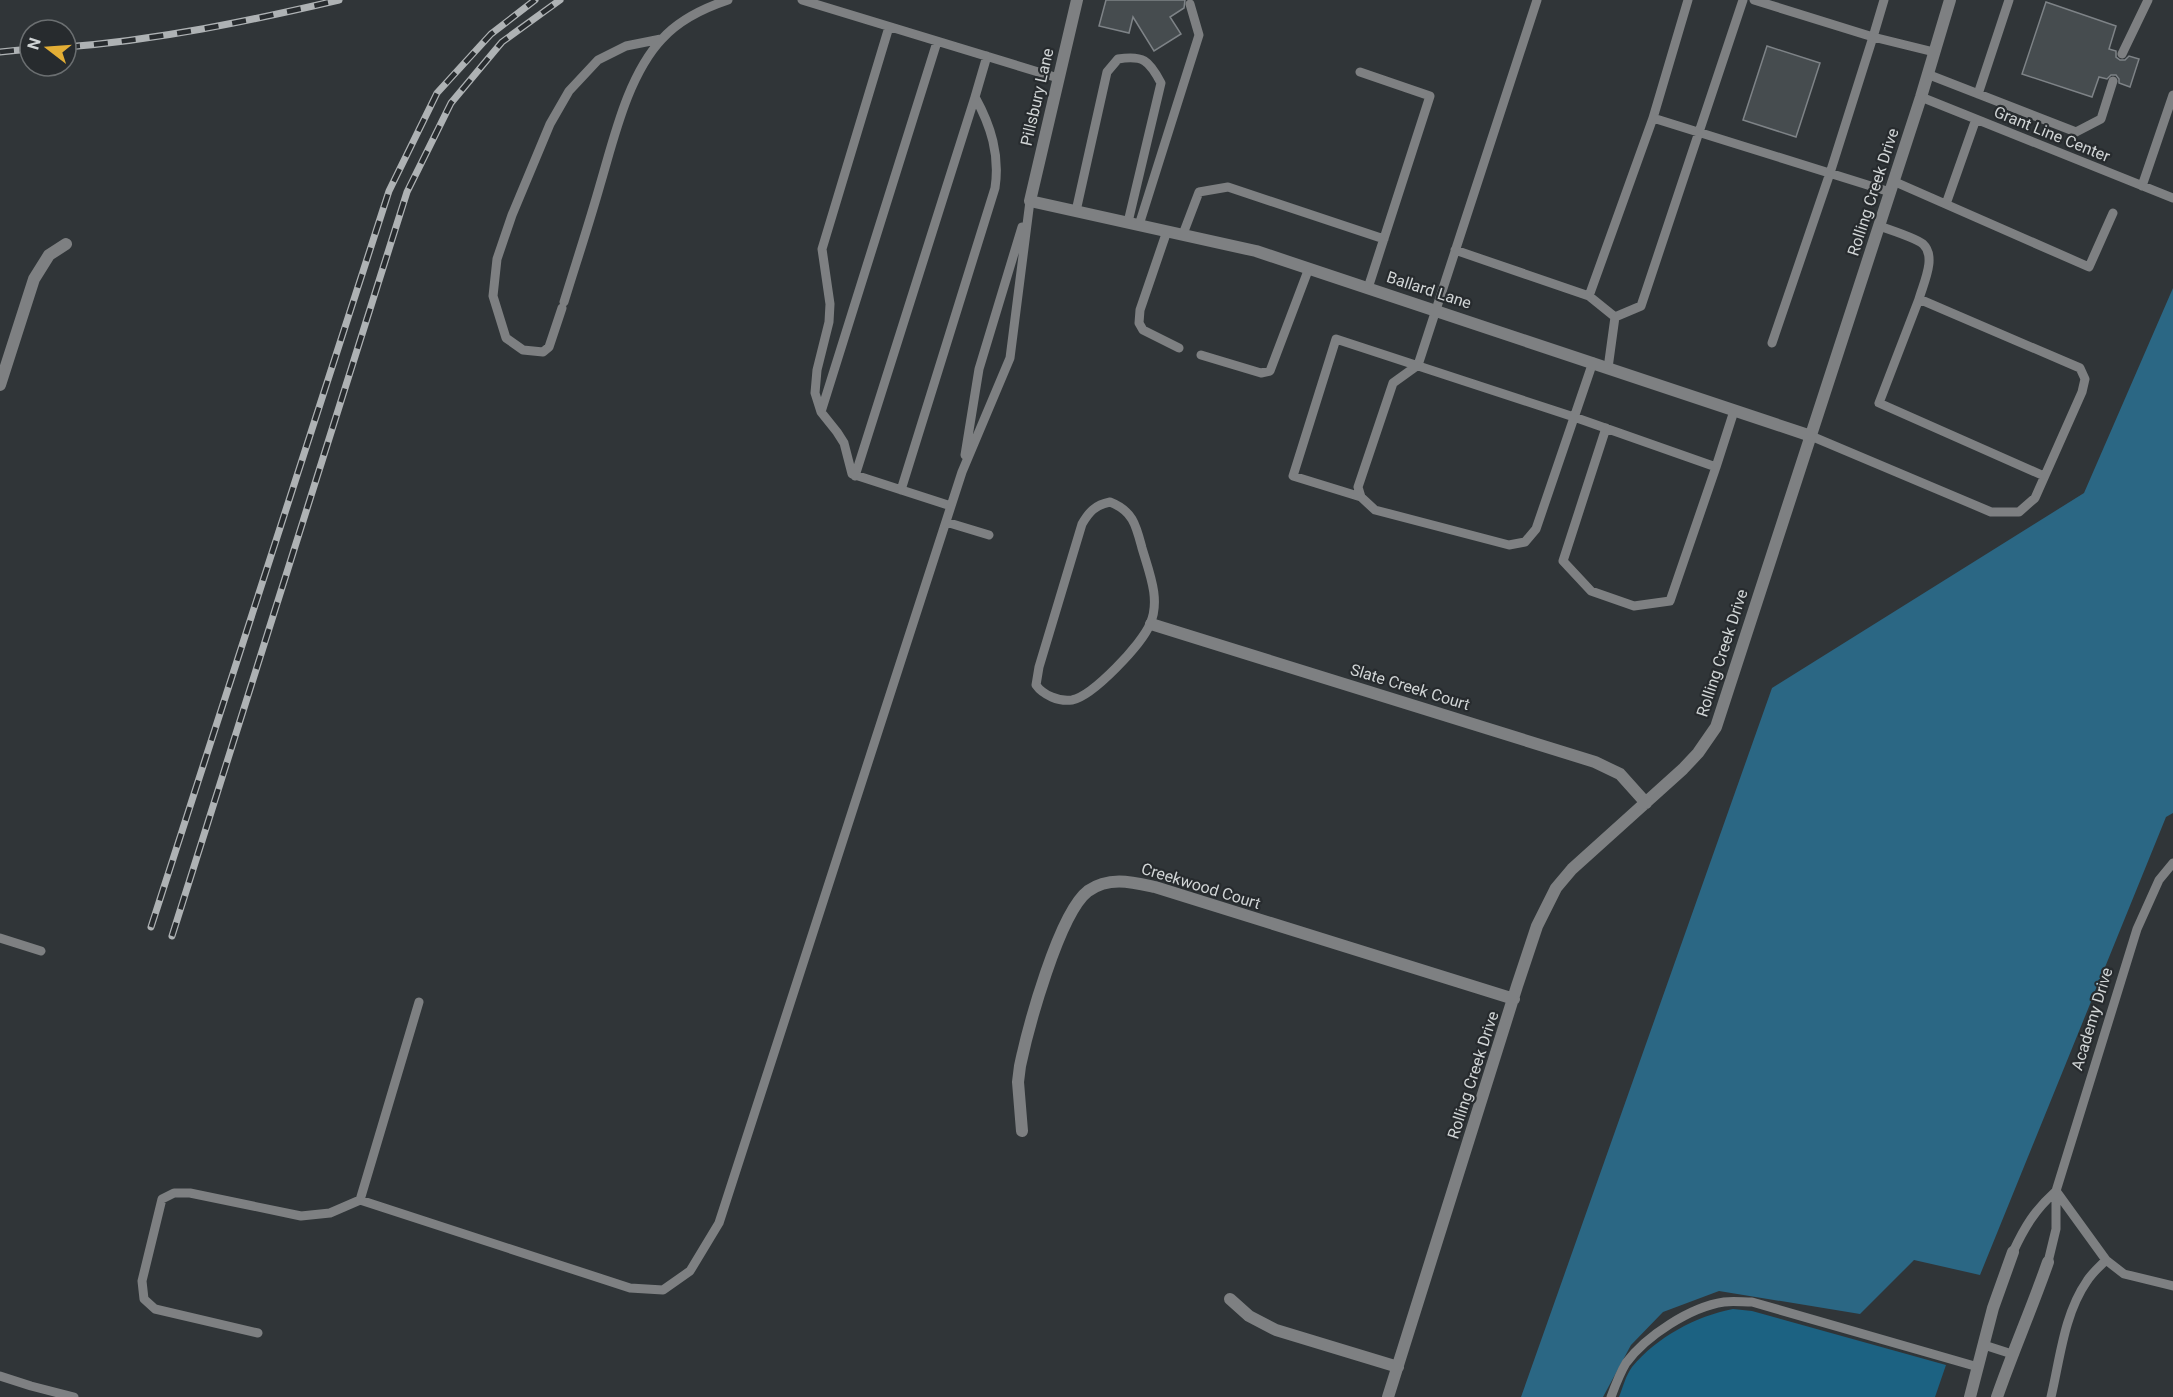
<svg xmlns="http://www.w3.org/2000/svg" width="2173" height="1397" font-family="Roboto,sans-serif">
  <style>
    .green { fill: #1c6282 }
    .forest { fill: #2b6784 }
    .building { fill: #464c4f; stroke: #7e8387; stroke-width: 1.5 }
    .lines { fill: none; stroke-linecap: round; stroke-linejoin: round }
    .lane { stroke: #7e8082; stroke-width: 9 }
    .street { stroke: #7e8082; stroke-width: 12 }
    .rail-casing { stroke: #aeb2b4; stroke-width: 7 }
    .rail { stroke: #272b2e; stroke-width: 4.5; stroke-dasharray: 14; stroke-linecap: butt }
    .labels { text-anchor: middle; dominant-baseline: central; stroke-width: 4.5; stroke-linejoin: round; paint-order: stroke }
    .street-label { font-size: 16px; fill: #d1d5d6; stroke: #272b2e }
  </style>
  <rect width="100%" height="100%" fill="#303538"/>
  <path class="green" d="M1733,1309L1752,1311L1946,1365L1935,1397H1619C1623,1387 1626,1375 1632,1367C1657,1337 1696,1316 1733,1309Z"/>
  <path class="forest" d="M2173,288V813L2166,817L1980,1275L1914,1260L1860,1314L1719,1291L1663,1312L1631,1345L1603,1397H1521L1772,688L2084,493Z"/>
  <path class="building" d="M1106,0H1185L1184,8L1170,17L1181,34L1154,51L1133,17L1129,33L1099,26Z
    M2046,2L2116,26L2109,49L2116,51V57L2120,60H2125L2129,56L2139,59L2130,87L2119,83V79L2116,75H2111L2107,79L2099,77L2092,97L2022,74Z
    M1767,46L1820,63L1796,137L1743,120Z"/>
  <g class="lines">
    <path class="lane" d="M802,0L1058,78
      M1537,0L1418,365L1393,383L1358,487L1361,497L1375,510L1509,545L1525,542L1536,529L1593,362
      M1754,0L1873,37L1830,173L1772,343
      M1884,0L1873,37L1934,52
      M889,27L822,249L830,304L829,322L817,370L815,393L821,412L837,432L844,443L852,474L951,506
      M2122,54L2148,0
      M1360,72L1430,96L1368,288
      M1927,74L2076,132L2101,119L2113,81
      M1978,94L2009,0
      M1921,97L2173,198
      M1653,118L1688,0
      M1893,181L2089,267L2113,213
      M2142,186L2173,95
      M1946,204L1976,119
      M1076,211L1107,72L1118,59C1143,55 1149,60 1161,83L1128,222
      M1139,225L1199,35L1190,4
      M1167,231L1140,310L1139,323L1143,330L1179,348
      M1183,234L1199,192L1228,187L1384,239
      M1455,250L1589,296
      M1919,299L1879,403L2044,476
      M564,302C576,263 589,224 600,185C614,138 628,75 662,39C680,19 704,8 728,0
      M562,308L549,347L543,352L523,350L506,338L493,296L497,259L512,215L550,124L569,91L598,60L626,46L661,39
      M1615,317L1641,306L1743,0
      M1201,355L1261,373L1270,371L1309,268
      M1608,368L1615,317L1589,296L1653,118L1890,192
      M821,412L937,42
      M1606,428L1563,561L1591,591L1634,606L1670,601L1716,467
      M1811,436L1991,512H2019L2035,498L2082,392L2085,379L2080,368L1919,299C1923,284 1937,257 1923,244C1917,239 1888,229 1879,226
      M965,455L979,369L1022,227
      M855,476L975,97
      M901,490L995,188C1000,155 991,126 975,97L987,56
      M1361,497L1293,476L1336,339L1574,417L1716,467L1734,411
      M1110,502C1133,511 1136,525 1142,548C1149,572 1161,600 1150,624C1142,644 1093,696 1072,700C1059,702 1043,695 1036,685L1039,667L1082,524C1089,512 1095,505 1110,502Z
      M946,522L989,535
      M0,938L41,951
      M360,1200L419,1002
      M2013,1252C2025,1226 2035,1210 2056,1191
      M2106,1260L2124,1274L2173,1286
      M2048,1262L2056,1229V1191L2137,929L2159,880L2173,863
      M258,1333L155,1309L144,1299L142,1281L162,1199L174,1193H190L301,1216L330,1213L360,1200L630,1288L663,1290L690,1271L719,1223L962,472L1010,358L1030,201
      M1984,1345L2012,1354
      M0,1376L31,1386L74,1397
      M1611,1397C1615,1386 1620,1373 1626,1363C1646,1336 1690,1307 1724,1302C1732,1301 1743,1302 1752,1302L1978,1367
      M2051,1397C2060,1359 2064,1314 2087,1281C2092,1273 2099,1267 2106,1260L2056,1191"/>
    <path class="street" d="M1077,0L1030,201L1256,251L1811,436
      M0,385L34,279L49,255L66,244
      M1151,624L1595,762L1620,774L1646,803
      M1022,1131L1018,1082L1020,1066C1028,1028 1059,913 1088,891C1109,876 1132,882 1155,887L1514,999
      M1230,1299L1249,1316L1276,1330L1398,1367
      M1388,1397L1517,986L1537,926L1556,888L1572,869L1683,769L1698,753L1716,727L1921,97L1950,0
      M1970,1397L1993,1308L2013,1252
      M1997,1397C2013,1351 2032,1308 2048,1262"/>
    <defs>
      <path id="rail" d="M66,47C158,40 249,21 339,0
        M0,52L30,49
        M151,927L389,191L437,93L491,34L535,0
        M172,936L407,192L451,103L502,42L560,0"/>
    </defs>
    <use href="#rail" class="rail-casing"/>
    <use href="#rail" class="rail"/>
  </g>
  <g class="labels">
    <g class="street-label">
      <text transform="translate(1037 97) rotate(-77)">Pillsbury Lane</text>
      <text transform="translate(2052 134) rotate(22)">Grant Line Center</text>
      <text transform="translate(1873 192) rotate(-72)">Rolling Creek Drive</text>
      <text transform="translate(1429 290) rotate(18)">Ballard Lane</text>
      <text transform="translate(1722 653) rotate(-72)">Rolling Creek Drive</text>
      <text transform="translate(1410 687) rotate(17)">Slate Creek Court</text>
      <text transform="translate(1201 886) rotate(17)">Creekwood Court</text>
      <text transform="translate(2092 1019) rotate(-73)">Academy Drive</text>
      <text transform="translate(1473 1075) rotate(-72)">Rolling Creek Drive</text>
    </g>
  </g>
  <g transform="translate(48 48) rotate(287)"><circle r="28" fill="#272b2e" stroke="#6b6f71" stroke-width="1.5"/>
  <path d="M0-4.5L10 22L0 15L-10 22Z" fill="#e3ae35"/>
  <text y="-9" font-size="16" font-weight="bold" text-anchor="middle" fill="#d1d5d6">N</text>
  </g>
</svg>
